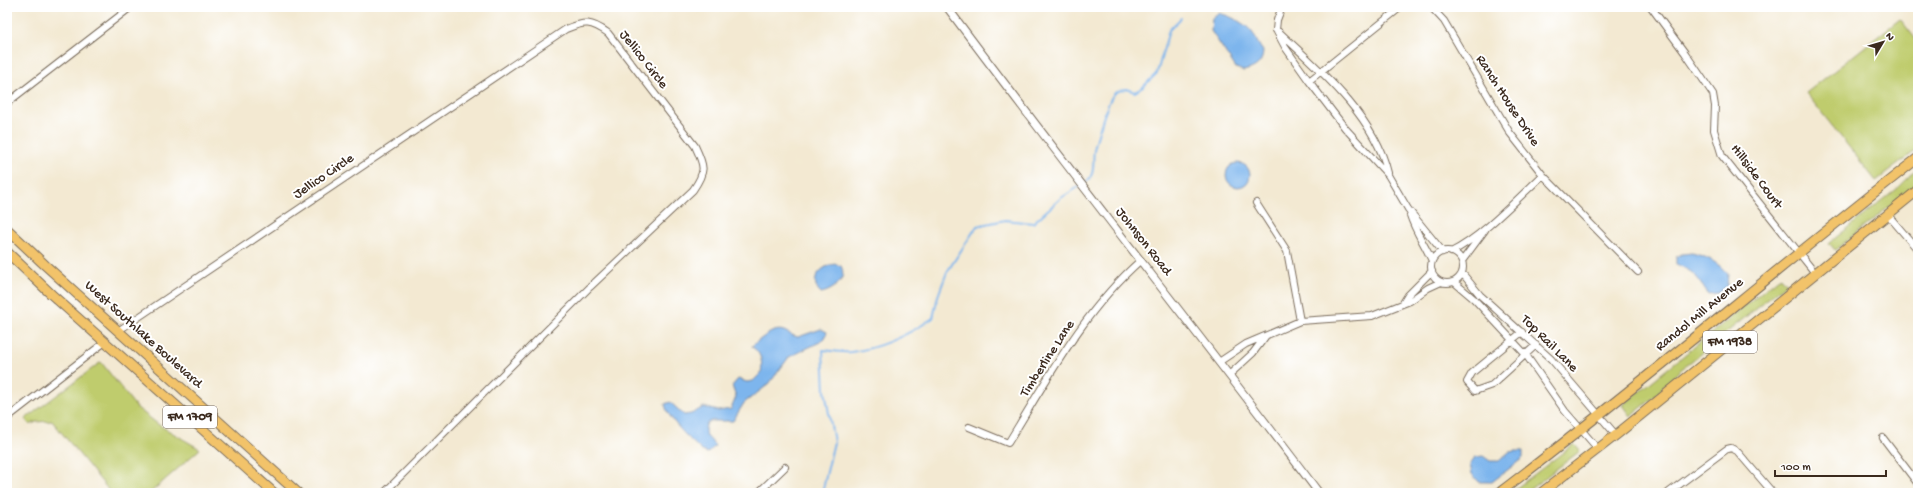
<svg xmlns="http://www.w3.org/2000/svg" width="1925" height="500" font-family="'Gochi Hand',sans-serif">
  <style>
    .green { fill: #bfcc6d; stroke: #7d7b46 }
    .water { fill: #7db5ed; stroke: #5c7086 }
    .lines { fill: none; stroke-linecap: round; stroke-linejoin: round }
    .stream { stroke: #7db5ed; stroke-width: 2 }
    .minor-casing { stroke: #7b6d5d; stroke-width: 8 }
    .tertiary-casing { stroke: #7b6d5d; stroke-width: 9 }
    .primary-casing { stroke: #7b6d5d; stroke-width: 11 }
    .minor { stroke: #fff; stroke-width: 6 }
    .tertiary { stroke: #fff; stroke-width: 7 }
    .primary { stroke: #f2c36a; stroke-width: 9 }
    .labels { text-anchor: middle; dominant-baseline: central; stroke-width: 4; stroke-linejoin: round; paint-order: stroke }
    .shield { fill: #fff; stroke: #766a62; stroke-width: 1 }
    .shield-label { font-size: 13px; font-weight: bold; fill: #3b2a1e }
    .street-label { font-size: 14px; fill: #3b2a1e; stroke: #fff }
  </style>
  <rect width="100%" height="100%" fill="#fff"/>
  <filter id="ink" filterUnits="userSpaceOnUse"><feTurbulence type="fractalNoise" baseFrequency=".025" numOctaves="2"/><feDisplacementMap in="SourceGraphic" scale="8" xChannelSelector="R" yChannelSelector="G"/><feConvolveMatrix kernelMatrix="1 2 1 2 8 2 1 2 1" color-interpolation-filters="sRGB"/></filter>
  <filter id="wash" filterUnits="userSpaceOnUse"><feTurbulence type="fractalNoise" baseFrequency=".012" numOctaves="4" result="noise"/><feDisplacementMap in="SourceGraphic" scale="16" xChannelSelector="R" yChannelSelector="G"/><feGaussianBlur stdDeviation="0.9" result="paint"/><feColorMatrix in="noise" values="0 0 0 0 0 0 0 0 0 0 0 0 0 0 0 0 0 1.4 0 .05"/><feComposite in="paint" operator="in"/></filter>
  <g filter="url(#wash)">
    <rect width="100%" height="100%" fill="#f3e9d2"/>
    <path class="green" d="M1900,19L1918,42V149L1876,181L1806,93Z
      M1918,168V181L1909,191L1835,250L1829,243L1898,188Z
      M1780,277L1786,284L1678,372L1652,399L1631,416L1623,405Z
      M101,362L136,407L159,425L200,449L150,493H111L52,421L36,422L30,425L25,419Z
      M1574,444L1580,451L1525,493H1510Z"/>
    <path class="water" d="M1218,13C1229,15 1248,24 1254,35C1257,41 1259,46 1263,51C1263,64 1254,69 1243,71L1236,68L1211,31L1212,18Z
      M1226 175a12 12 0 1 1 24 0a12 12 0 1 1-24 0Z
      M1692,253C1708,257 1717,262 1728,274L1727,286L1718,293L1707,294C1698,276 1694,272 1676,264V257L1682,254Z
      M835,264L841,266C848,279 833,291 821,293C808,281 820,266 835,264Z
      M821,329L827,332L825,338L820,342L789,357L769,384L744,403L733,421H711L707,423C701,436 710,437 715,446L708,453L702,451C691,440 667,419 665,404L670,402L684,415L691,414L704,407L718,411L731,409L736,397L732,386L738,379L747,382L753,381L761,373C763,363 761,352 752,347L753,345C761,339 773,327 784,331C789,333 793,336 798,337Z
      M1516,451H1523V458L1492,482H1479L1472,474L1470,464L1475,457L1483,456L1490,461H1499L1509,452Z"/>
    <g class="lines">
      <path class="stream" d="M1083,184C1097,176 1092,163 1094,150C1096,140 1108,99 1114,94C1117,91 1122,90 1126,89L1135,92L1143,87L1157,73L1169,30L1181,18
        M822,493L834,442L825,391L823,350C832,351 842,353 851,352C881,348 908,335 933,318L938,296L947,272L977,226L1005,220L1033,223L1061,198L1080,186"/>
    </g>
  </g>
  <g filter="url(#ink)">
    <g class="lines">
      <defs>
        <path id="minor" d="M1431,7L1444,21L1510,133L1543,175L1638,272
          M1651,7L1685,53L1713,94L1715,106L1714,130L1722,156L1815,273
          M1276,30L1285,47L1309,81L1345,128L1388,175L1408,209L1443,252
          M1276,30L1277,20L1282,7
          M1279,32C1320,70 1375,117 1388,173
          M1309,81L1401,7
          M7,103L131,7
          M1256,203L1287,251L1300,321
          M1410,215C1415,231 1425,245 1432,261
          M1888,215L1918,250
          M1431 267a16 16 0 1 1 32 0a16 16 0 1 1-32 0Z
          M1451,252C1482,237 1517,199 1543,175
          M1462,261L1485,230
          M1462,273L1480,295L1551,359L1616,435
          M1454,282L1474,299L1526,355L1565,411L1598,449
          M1403,303L1408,295L1432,271
          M118,331L566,29C585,21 591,21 608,33L695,146C705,167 706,171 693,190L590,287L384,493
          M1522,332L1472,373L1467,382L1475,391L1492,385L1536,345
          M1219,362L1246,344L1300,321L1372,316L1410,301L1428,288L1441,282
          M1229,375L1253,353L1265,337
          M7,418L105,342
          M969,427L1008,443C1047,380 1084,310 1141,260
          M1883,438L1918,484
          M758,493L785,467
          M1668,493L1727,449L1731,448L1737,451L1773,493"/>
        <path id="tertiary" d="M947,7C1069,171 1196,330 1319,493"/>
        <path id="primary" d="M7,229L45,265L298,493
          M7,252L51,294L274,493
          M1499,493C1641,385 1777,268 1918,158
          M1541,493L1616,435L1918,190"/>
      </defs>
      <use href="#minor" class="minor-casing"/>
      <use href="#tertiary" class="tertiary-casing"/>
      <use href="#primary" class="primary-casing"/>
      <use href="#minor" class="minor"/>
      <use href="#tertiary" class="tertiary"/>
      <use href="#primary" class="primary"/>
    </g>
  </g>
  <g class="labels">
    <g class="shield">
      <rect x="1703" y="331" width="54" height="22" rx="3"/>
      <rect x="163" y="406" width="54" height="22" rx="3"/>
    </g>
    <g class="shield-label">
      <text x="1730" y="342">FM 1938</text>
      <text x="190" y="417">FM 1709</text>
    </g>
    <g class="street-label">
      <text transform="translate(643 60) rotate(52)">Jellico Circle</text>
      <text transform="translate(1507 101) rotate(57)">Ranch House Drive</text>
      <text transform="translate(324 177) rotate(-34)">Jellico Circle</text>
      <text transform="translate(1756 177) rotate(53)">Hillside Court</text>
      <text transform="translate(1143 242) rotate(52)">Johnson Road</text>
      <text transform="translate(1700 315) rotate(-39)">Randol Mill Avenue</text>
      <text transform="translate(143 335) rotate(42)">West Southlake Boulevard</text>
      <text transform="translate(1549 344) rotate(45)">Top Rail Lane</text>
      <text transform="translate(1048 359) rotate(-57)">Timberline Lane</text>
    </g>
  </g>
  <rect width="1925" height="500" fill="none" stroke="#fff" stroke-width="24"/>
  <g transform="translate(1883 42) rotate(52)" stroke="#ffffff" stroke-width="3" paint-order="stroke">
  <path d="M0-3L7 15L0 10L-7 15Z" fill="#3b2a1e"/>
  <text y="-6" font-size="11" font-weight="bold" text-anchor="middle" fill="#3b2a1e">N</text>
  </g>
  <path d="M1775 470v6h111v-6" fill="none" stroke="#3b2a1e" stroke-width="2"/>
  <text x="1781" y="470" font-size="12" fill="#3b2a1e" stroke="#ffffff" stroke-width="3" paint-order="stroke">100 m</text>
</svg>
